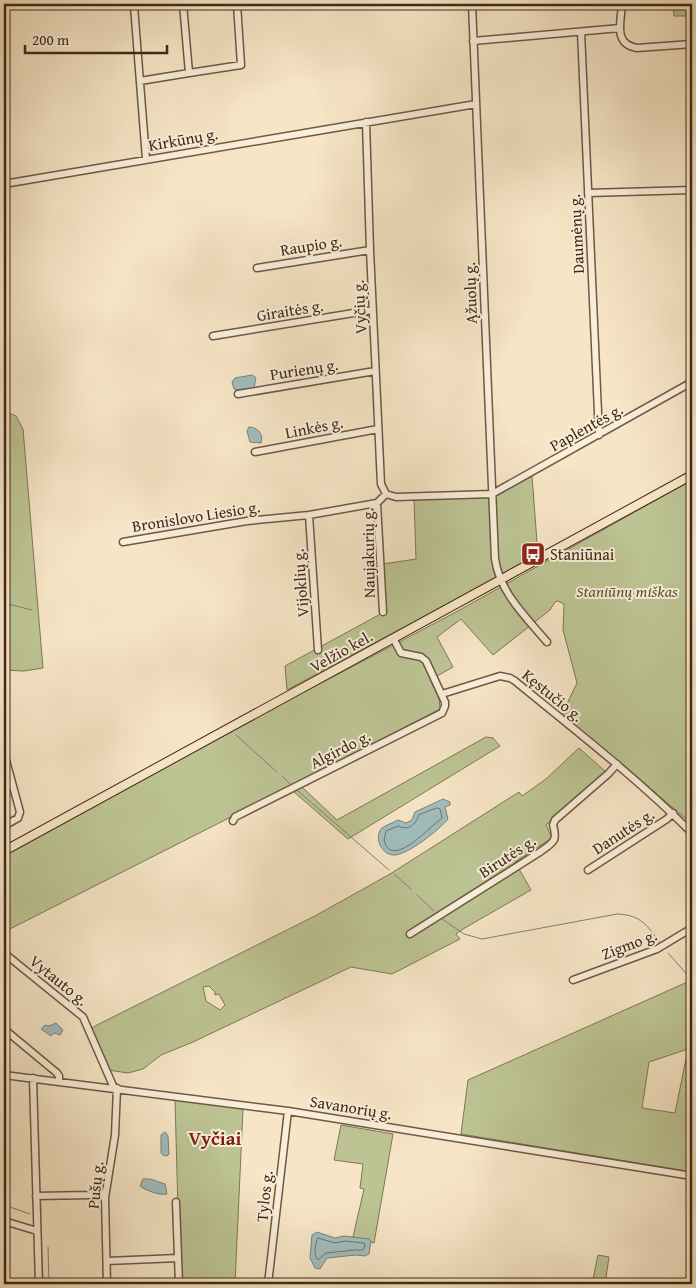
<svg xmlns="http://www.w3.org/2000/svg" width="696" height="1288" font-family="'Gentium Book Plus',serif">
  <style>
    .green { fill: #bdc494; stroke: #7e7756; fill-rule: evenodd }
    .water { fill: #a0bdbe; stroke: #7a827b }
    .lines { fill: none; stroke-linecap: round; stroke-linejoin: round }
    .shore { stroke: #70746a; stroke-width: 1 }
    .stream { stroke: #7a827b; stroke-width: 1 }
    .minor-casing { stroke: #6e5943; stroke-width: 9 }
    .major-casing { stroke: #402a17; stroke-width: 10 }
    .minor { stroke: #f9eeda; stroke-width: 6 }
    .major { stroke: #f6e5c6; stroke-width: 8 }
    .labels { text-anchor: middle; dominant-baseline: central; stroke-width: 4; stroke-linejoin: round; paint-order: stroke }
    .street-label { font-size: 16px; fill: #402a17; stroke: #f9eeda }
    .poi-label { font-size: 16px; fill: #402a17; stroke: #f9eeda; text-anchor: start }
    .park-label { font-size: 16px; font-style: italic; fill: #5f5036; stroke: #f9eeda }
    .quarter-label { font-size: 19px; font-weight: bold; fill: #7a1f14; stroke: #f9eeda }
  </style>
  <rect width="100%" height="100%" fill="#f6e5c6"/>
  <filter id="stains"><feTurbulence type="fractalNoise" baseFrequency=".004" numOctaves="4"/><feColorMatrix values="0 0 0 0 .2 0 0 0 0 .09 0 0 0 0 .02 0 0 0 .5 -.17"/></filter>
  <radialGradient id="worn" r=".72"><stop offset=".6" stop-color="#630" stop-opacity="0"/><stop offset="1" stop-color="#630" stop-opacity=".3"/></radialGradient>
  <path class="green" d="M673,4H692V16H674Z
    M4,411L16,416L23,429L43,668L24,671L4,670Z
    M532,476L538,555L287,690L285,666L386,611L383,564L416,559L414,499L495,496Z
    M692,480V824L562,714L577,683L563,630L564,604L558,601L555,602L550,610L493,655L461,619L437,637L453,667L430,680L439,697L440,709L223,821L4,932V856L289,700L456,612Z
    M486,737L493,738L500,746L348,839L293,791L302,787L337,820Z
    M579,748L606,772L546,825L552,838L515,862L531,890L463,929L456,934L460,939L392,974L351,967L193,1042L161,1055L143,1069L128,1073L108,1070L90,1030L95,1026L315,916L390,874L519,792L522,796L546,779ZM209,986L215,992V995L219,994L225,1005L220,1010L206,1001L203,987Z
    M692,980V1172L461,1134L468,1080ZM688,1049L675,1113L642,1108L649,1062Z
    M175,1100L243,1109L235,1284H180Z
    M341,1125L393,1134L374,1243L353,1237L364,1189L360,1188L363,1164L334,1160Z
    M598,1255L609,1257L605,1284H592Z"/>
  <path class="water" d="M252,375L256,378L254,388L237,390L234,389L232,382L235,378Z
    M249,427C258,427 264,435 261,443L250,442L247,431Z
    M443,799L450,802V805L445,807L448,819C440,829 408,855 394,855C382,855 374,839 381,829C385,825 393,823 398,820L406,823L412,820L415,812Z
    M56,1023L63,1030L60,1035L54,1033L51,1036L41,1029L45,1025L49,1026Z
    M165,1132L168,1136L169,1154L167,1156L163,1155L161,1153V1135Z
    M143,1179H150L165,1184L167,1194C161,1196 144,1190 140,1186Z
    M317,1232L335,1238L344,1236L369,1239L371,1241L369,1254L365,1256L356,1255L327,1258L320,1269L315,1268L310,1258L312,1235Z"/>
  <g class="lines">
    <path class="shore" d="M437,808L440,809L442,818C438,822 433,825 429,829C420,837 390,866 384,840L386,831L398,826C409,831 415,825 419,815Z
      M318,1238L335,1243L345,1241L364,1243L365,1246L363,1250H355L326,1253L318,1260C313,1255 315,1243 318,1238Z"/>
    <path class="stream" d="M4,603L32,610
      M236,735L277,772
      M282,776L292,786
      M298,791L389,870
      M394,874L411,889
      M417,895L434,911
      M442,919L464,934L482,939L617,914C641,915 647,925 660,943
      M668,953L692,980
      M4,1205L30,1214
      M48,1247L49,1284"/>
    <defs>
      <path id="minor" d="M472,4L495,559C500,593 526,617 547,642
        M622,4C621,22 613,44 637,48L692,44
        M134,6L146,159
        M581,32L599,435
        M473,41L620,28
        M189,73L241,65L237,4
        M140,81L189,73L183,4
        M366,122L370,250L381,484L386,494L396,497L492,494L692,382
        M4,184L476,104
        M588,193L692,190
        M257,268L370,250
        M213,336L372,310
        M238,394L375,371
        M255,452L378,429
        M309,515L318,650
        M123,542L247,521L309,515L377,503
        M383,612L377,503L386,494
        M442,694L500,676L510,678L515,681C575,730 637,778 692,833
        M4,753L20,812L18,818L4,826
        M233,821L235,817L442,713L445,706V702L426,661L421,657L401,653L393,638
        M588,870L667,819L673,813
        M410,934L540,852C553,842 558,842 553,825L555,820L608,774L617,764
        M4,953L83,1017L114,1088
        M573,980L657,949L692,928
        M4,1029L57,1073L59,1076V1081
        M4,1075L288,1111L692,1176
        M33,1078L39,1284
        M36,1196L91,1195L105,1193
        M176,1202L179,1284
        M4,1221L37,1231
        M107,1261L178,1258
        M107,1284L105,1198L115,1135L117,1088
        M268,1284L288,1111"/>
      <path id="major" d="M4,851L692,475"/>
    </defs>
    <use href="#minor" class="minor-casing"/>
    <use href="#major" class="major-casing"/>
    <use href="#minor" class="minor"/>
    <use href="#major" class="major"/>
  </g>
  <defs>
    <symbol id="bus-square" viewBox="-11 -11 22 22"><rect x="-9" y="-9" width="18" height="18" rx="4" fill="#8f2418" stroke="#f9eeda"/><path d="M-5-6H5V4H4V6H2V4H-2V6H-4V4H-5ZM-3.5-4V0h7V-4ZM-3.5 1.2v1.5H-2V1.2ZM2 1.2v1.5H3.5V1.2Z" fill="#fff"/></symbol>
  </defs>
  <g fill-rule="evenodd">
    <use href="#bus-square" x="519" y="540" width="28" height="28"/>
  </g>
  <g class="labels">
    <g class="street-label">
      <text transform="translate(183 139) rotate(-10)">Kirkūnų g.</text>
      <text transform="translate(576 234) rotate(-93)">Daumėnų g.</text>
      <text transform="translate(311 245) rotate(-9)">Raupio g.</text>
      <text transform="translate(470 293) rotate(-92)">Ąžuolų g.</text>
      <text transform="translate(359 307) rotate(-93)">Vyčių g.</text>
      <text transform="translate(290 310) rotate(-9)">Giraitės g.</text>
      <text transform="translate(304 369) rotate(-9)">Purienų g.</text>
      <text transform="translate(314 427) rotate(-11)">Linkės g.</text>
      <text transform="translate(586 427) rotate(-29)">Paplentės g.</text>
      <text transform="translate(196 516) rotate(-9)">Bronislovo Liesio g.</text>
      <text transform="translate(368 553) rotate(-91)">Naujakurių g.</text>
      <text transform="translate(300 583) rotate(-94)">Vijoklių g.</text>
      <text transform="translate(341 651) rotate(-29)">Velžio kel.</text>
      <text transform="translate(553 695) rotate(39)">Kęstučio g.</text>
      <text transform="translate(340 749) rotate(-27)">Algirdo g.</text>
      <text transform="translate(623 831) rotate(-33)">Danutės g.</text>
      <text transform="translate(507 856) rotate(-33)">Birutės g.</text>
      <text transform="translate(629 944) rotate(-21)">Zigmo g.</text>
      <text transform="translate(59 980) rotate(39)">Vytauto g.</text>
      <text transform="translate(351 1107) rotate(9)">Savanorių g.</text>
      <text transform="translate(95 1185) rotate(-84)">Pušų g.</text>
      <text transform="translate(264 1196) rotate(-84)">Tylos g.</text>
    </g>
    <g class="poi-label">
      <text x="550" y="554">Staniūnai</text>
    </g>
    <g class="park-label">
      <text x="627" y="591">Staniūnų miškas</text>
    </g>
    <g class="quarter-label">
      <text x="215" y="1138">Vyčiai</text>
    </g>
  </g>
  <rect width="696" height="1288" fill="none" stroke="#f6e5c6" stroke-width="20"/>
  <rect x="5" y="5" width="686" height="1278" fill="none" stroke="#402a17" stroke-width="2.5"/>
  <rect x="10" y="10" width="676" height="1268" fill="none" stroke="#402a17"/>
  <path d="M25 45v8h142v-8" fill="none" stroke="#402a17" stroke-width="2.5"/>
  <text x="32" y="45" font-size="15" fill="#402a17" stroke="#f9eeda" stroke-width="4" paint-order="stroke">200 m</text>
  <rect width="100%" height="100%" filter="url(#stains)"/>
  <rect width="100%" height="100%" fill="url(#worn)"/>
</svg>
